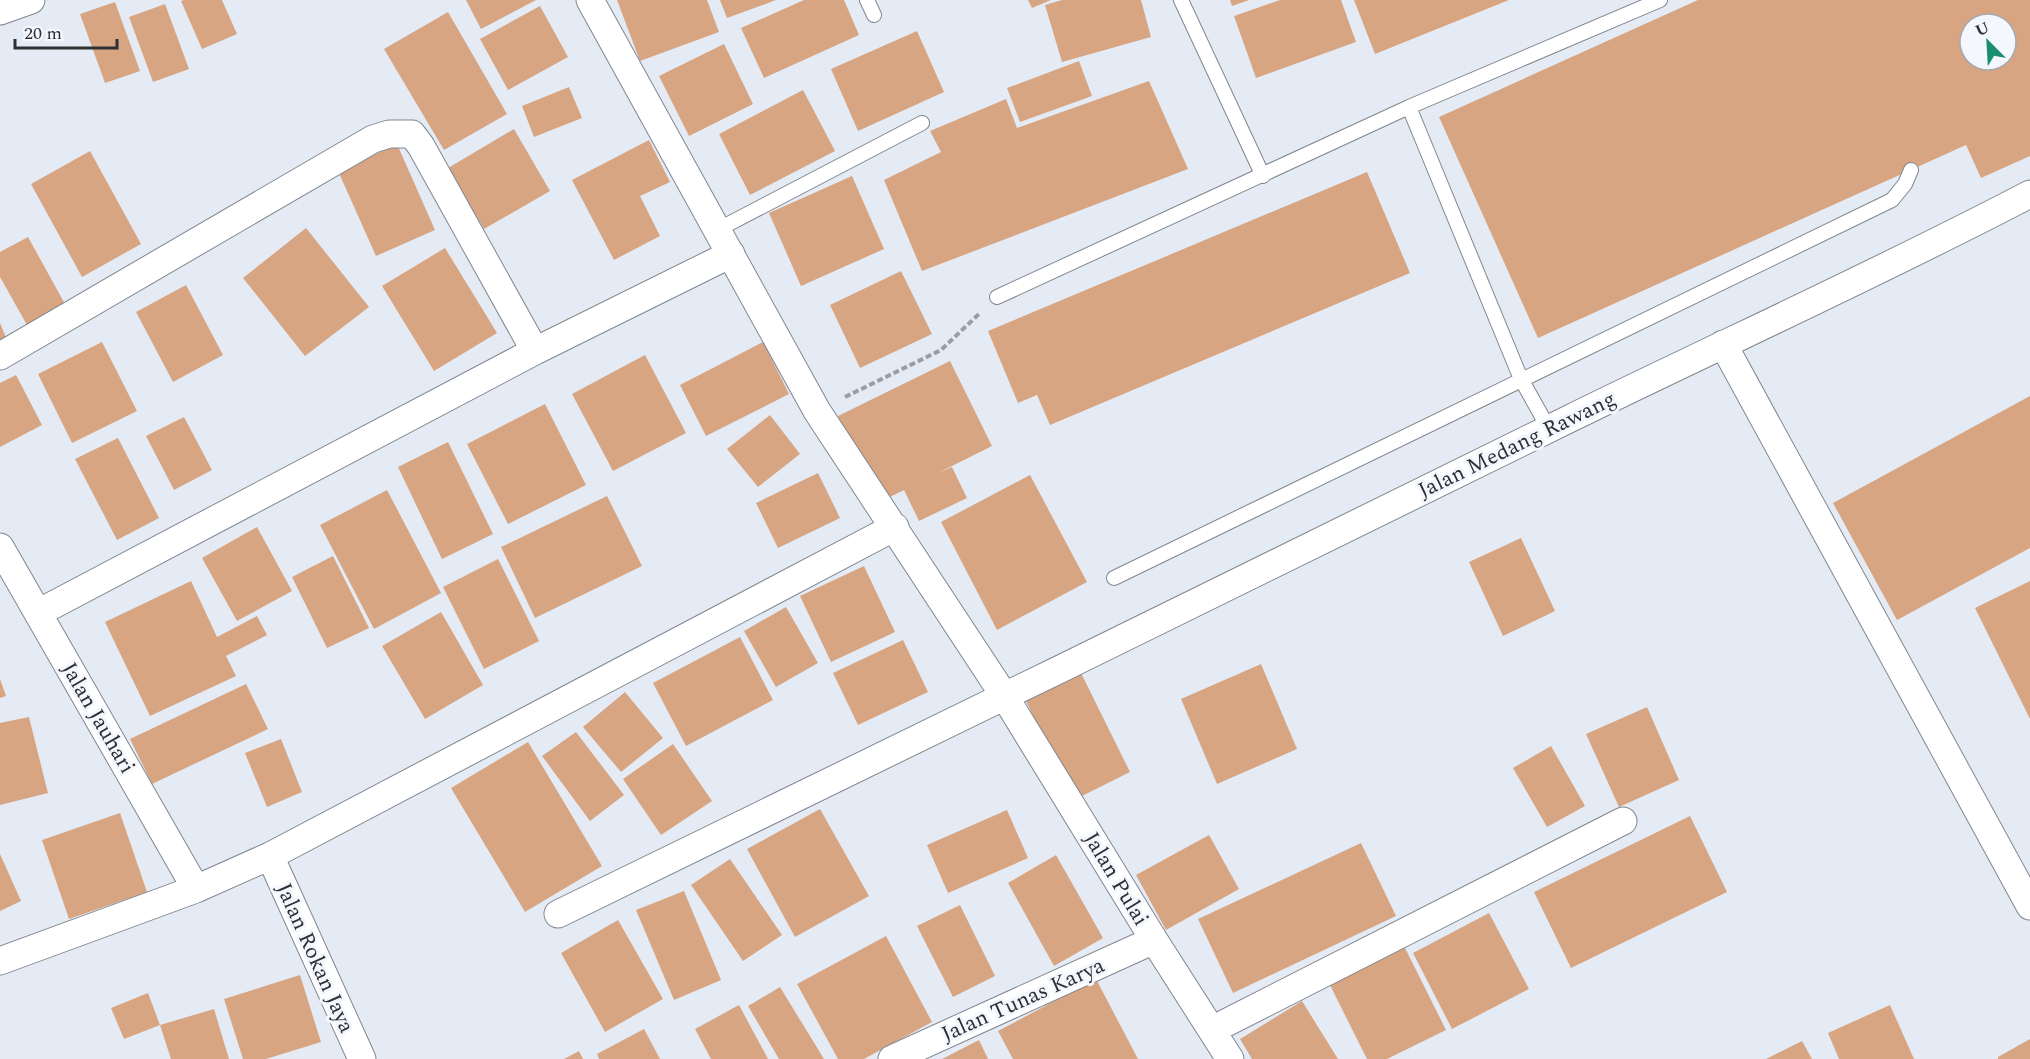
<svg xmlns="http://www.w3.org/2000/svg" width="2030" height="1059" font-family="Spectral,serif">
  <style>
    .building { fill: #d7a582; fill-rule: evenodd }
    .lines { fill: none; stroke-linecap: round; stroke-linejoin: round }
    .lane-casing { stroke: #80868f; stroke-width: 16 }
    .street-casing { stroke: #80868f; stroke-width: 29 }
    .path { stroke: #999ea5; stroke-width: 4; stroke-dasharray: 6 3; stroke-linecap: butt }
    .lane { stroke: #fff; stroke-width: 14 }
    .street { stroke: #fff; stroke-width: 27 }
    .labels { text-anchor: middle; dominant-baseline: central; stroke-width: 6; stroke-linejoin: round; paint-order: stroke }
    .street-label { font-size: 22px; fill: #2e3034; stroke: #f4f8fe }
  </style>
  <rect width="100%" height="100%" fill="#e5ebf5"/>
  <path class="building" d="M184,0H222L237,34L202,49L181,1Z
    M466,0H536L481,29Z
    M617,0H707L719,32L640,61Z
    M720,0H776L727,18Z
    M804,0H844L859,35L764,78L741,28Z
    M1028,0H1051L1032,8Z
    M1062,0H1141L1151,37L1062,62L1045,5Z
    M1230,0H1249L1232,6Z
    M1280,0H1341L1356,42L1256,78L1234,16Z
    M1354,0H1509L1375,54Z
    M1698,0H2030V156L1981,178L1966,145L1538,338L1439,117ZM1970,24H2006V60H1970Z
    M115,2L140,71L105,83L80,14Z
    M165,4L189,69L153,82L129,17Z
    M540,6L568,57L508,90L480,39Z
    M448,12L507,114L444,150L384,49Z
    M917,31L944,92L858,131L831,69Z
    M724,44L753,104L689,136L659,76Z
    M1079,61L1092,96L1020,122L1007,88Z
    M1149,81L1188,169L922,271L884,180L941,152L930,131L1006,99L1017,128Z
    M569,87L582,118L534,137L522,106Z
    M803,90L835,151L750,195L719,134Z
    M514,129L550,191L484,229L448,168Z
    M649,140L670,182L640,196L660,236L614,260L572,180Z
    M397,144L435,230L376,256L338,171Z
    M90,151L141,244L82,277L31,184Z
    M1367,172L1410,273L1050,425L1037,395L1018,403L988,331Z
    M852,176L884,249L801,286L769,213Z
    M306,228L369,307L305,356L243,278Z
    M28,237L65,304L27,325L0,277V252Z
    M445,248L497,333L434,371L382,286Z
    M901,271L932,334L860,368L830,305Z
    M186,285L223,355L173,382L136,312Z
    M0,323L7,340L0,344Z
    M102,342L137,411L72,443L38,374Z
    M763,342L789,394L706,436L680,385Z
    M645,355L686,433L613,471L572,394Z
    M950,361L992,446L938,473L952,467L967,498L919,521L904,490L880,502L838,416Z
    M16,375L42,425L0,447V383Z
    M2030,396V548L1897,620L1833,503Z
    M545,404L586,485L508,524L467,444Z
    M770,415L800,454L758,487L727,449Z
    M184,417L212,470L174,490L146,436Z
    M118,438L159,518L117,540L75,459Z
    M448,442L493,534L442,559L398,467Z
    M818,473L840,518L778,548L756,503Z
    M1030,475L1087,582L997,630L941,522Z
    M387,490L441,593L374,629L320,525Z
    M607,496L642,566L535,618L501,547Z
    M257,527L292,591L237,621L202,558Z
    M1521,538L1555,611L1503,636L1469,562Z
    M333,556L369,628L327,648L292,577Z
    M498,559L539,641L484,669L443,587Z
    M864,566L895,632L831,662L800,596Z
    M191,581L217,637L257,616L267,635L226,656L236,676L150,716L105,622Z
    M2030,581V719L1975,608Z
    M786,607L818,663L776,687L744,631Z
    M441,612L483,685L425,719L382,646Z
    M740,637L773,700L686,746L653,683Z
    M903,640L928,692L858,725L833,673Z
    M1261,664L1297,749L1217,784L1181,699Z
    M1081,673L1130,772L1074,800L1026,701Z
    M0,679L6,696L0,698Z
    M246,684L268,729L152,784L130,739Z
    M625,692L663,738L621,772L583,727Z
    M1647,707L1679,780L1619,807L1586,734Z
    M29,717L48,793L0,805V723Z
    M576,732L624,795L590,821L542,756Z
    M281,739L302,792L267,807L245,753Z
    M528,742L602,866L525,912L451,788Z
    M673,744L712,801L661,835L623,779Z
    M1551,746L1585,806L1547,827L1513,768Z
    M820,809L869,896L795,937L747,849Z
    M1007,810L1028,858L948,893L927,845Z
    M120,813L147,892L69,919L42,840Z
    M1690,816L1727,892L1571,968L1534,892Z
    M1209,835L1239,889L1166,930L1136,875Z
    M1361,843L1396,916L1233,993L1198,919Z
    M0,854L21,901L0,911Z
    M1056,855L1103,938L1054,966L1008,883Z
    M730,859L782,935L743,961L691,885Z
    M684,891L721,980L674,1000L636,910Z
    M960,905L995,976L953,997L917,926Z
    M1489,913L1529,989L1452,1029L1413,953Z
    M618,920L663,999L605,1032L561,953Z
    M886,936L932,1022L864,1059H838L797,984Z
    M1403,944L1446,1030L1387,1059H1367L1328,981Z
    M300,975L321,1042L266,1059H243L224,999Z
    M1096,979L1138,1059H1013L998,1031Z
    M780,987L824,1059H779L748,1006Z
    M148,993L160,1025L124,1039L111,1008Z
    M1302,1001L1338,1059H1252L1240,1039Z
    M739,1005L768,1059H711L695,1029Z
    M1890,1005L1914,1059H1839L1828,1033Z
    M214,1009L229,1059H171L160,1025Z
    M644,1029L660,1059H599L597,1054Z
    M2030,1039V1059H1998V1057Z
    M979,1040L988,1059H942Z
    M1802,1041L1812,1059H1766Z
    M579,1051L583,1059H564Z"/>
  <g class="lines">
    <defs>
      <path id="lane" d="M867,0L874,15
        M1181,0L1263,176
        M1409,107L1521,379L1549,429
        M717,230L922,123
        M997,297L1409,107L1660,0
        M1114,578L1892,200L1905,184L1911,170"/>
      <path id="street" d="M590,0L817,411L1005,697L1154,940L1230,1059
        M0,11L31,0
        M1723,344L2030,906
        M0,356L373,139L389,134H412L421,146L535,351
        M0,547L196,889
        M38,613L535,351L731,254
        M270,856L362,1059
        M558,914C896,750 1234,584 1571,418C1724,343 1879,273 2030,194
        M0,961L196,889L270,856L895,527
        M1212,1030L1623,821
        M892,1059L1154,940"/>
    </defs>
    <use href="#lane" class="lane-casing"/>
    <use href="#street" class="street-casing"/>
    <path class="path" d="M845,397L941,350L980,313"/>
    <use href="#lane" class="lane"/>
    <use href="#street" class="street"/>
  </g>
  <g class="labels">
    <g class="street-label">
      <text transform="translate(1517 445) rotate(-26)">Jalan Medang Rawang</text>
      <text transform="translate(98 718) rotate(60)">Jalan Jauhari</text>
      <text transform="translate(1116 879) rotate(59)">Jalan Pulai</text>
      <text transform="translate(315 958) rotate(66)">Jalan Rokan Jaya</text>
      <text transform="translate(1023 1000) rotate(-24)">Jalan Tunas Karya</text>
    </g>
  </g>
  <g transform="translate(1988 42) rotate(336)"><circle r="28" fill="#f4f8fe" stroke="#a5a8ad" stroke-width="1.5"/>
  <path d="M0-4.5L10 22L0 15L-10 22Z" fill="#1a8e70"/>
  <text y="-9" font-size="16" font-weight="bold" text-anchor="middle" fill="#2e3034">U</text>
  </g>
  <path d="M15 39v9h102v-9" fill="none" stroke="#2e3034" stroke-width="3"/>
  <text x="24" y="39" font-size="18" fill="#2e3034" stroke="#f4f8fe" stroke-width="4.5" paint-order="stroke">20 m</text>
</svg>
